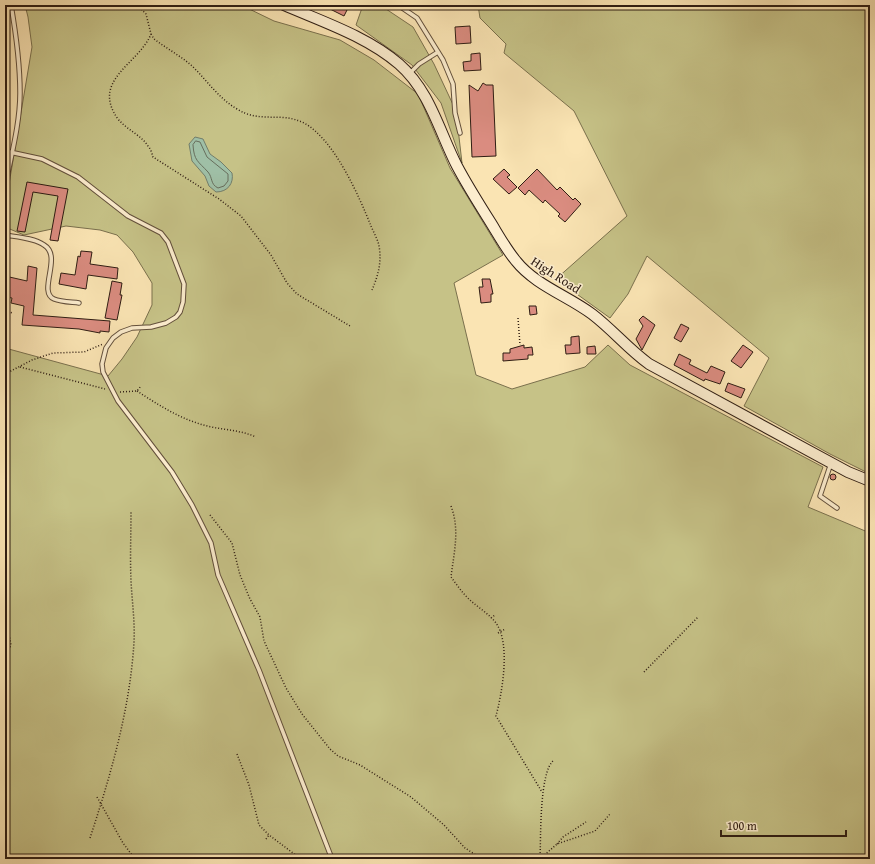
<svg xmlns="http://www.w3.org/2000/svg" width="875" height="864" font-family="'Gentium Book Plus',serif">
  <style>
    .green { fill: #c6c287; stroke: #7a704d }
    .water { fill: #9fbfa6; stroke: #727e6b }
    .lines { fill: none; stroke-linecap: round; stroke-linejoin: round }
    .shore { stroke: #676e5c; stroke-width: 1 }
    .building { fill: #da8c80; stroke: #2f1d13 }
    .service-casing { stroke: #624f3b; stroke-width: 5.5 }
    .secondary-casing { stroke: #2f1d13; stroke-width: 12 }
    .path { stroke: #2f1d13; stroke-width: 1.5; stroke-dasharray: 1 2; stroke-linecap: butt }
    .service { stroke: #fcedce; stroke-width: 3.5 }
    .secondary { stroke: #fcedce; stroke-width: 10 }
    .labels { text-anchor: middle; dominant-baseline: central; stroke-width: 3; stroke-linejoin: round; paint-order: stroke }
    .street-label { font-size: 13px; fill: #2f1d13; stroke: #fcedce }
  </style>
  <rect width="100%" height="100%" fill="#fae4b3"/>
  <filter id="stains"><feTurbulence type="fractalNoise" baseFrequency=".005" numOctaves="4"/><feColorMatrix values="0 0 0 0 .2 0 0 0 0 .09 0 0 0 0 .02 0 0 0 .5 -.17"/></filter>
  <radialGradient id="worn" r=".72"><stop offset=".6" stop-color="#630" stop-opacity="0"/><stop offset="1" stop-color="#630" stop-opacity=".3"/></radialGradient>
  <path class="green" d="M25,5H241L274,21L340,40L374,60L418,94L450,168L503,255L454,283L476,375L512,389L585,367L608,345L630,365L823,467L808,507L870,533V859H5V348L108,376L122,359L137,337L152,305V283L133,252L117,235L100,230L66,226L24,235L5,227V208L32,47L28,17Z
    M363,5H380L413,27L434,64L456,111L462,163L441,103L412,65L356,25Z
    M478,5H870V474L830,454L744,406L769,358L647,256L628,294L610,318L556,279L627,216L574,111L504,53L506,44L480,18Z"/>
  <path class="water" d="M195,137L203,139L210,154L221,162L232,173C234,183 228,192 216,192L209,186L205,176L192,161L189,144Z"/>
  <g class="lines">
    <path class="shore" d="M196,141L200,142L207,157L228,174V181L224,186L218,188C210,184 213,178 208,172C198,161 194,161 193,145Z"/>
  </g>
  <path class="building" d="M322,5H338L347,10L344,16Z
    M470,26L471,43L456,44L455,27Z
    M480,53L481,70L464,71L463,62L471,61V54Z
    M483,83L486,85H493L496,156L472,157L469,85L478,91Z
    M504,169L510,175L507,177L517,187L509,194L493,179Z
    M537,169L557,190L560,187L573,200L575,198L581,204L565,222L558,216L560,214L545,200L543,203L529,190L525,195L518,188Z
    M27,182L68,189L58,241L50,240L58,196L33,192L25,232L17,231Z
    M81,251L92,252L90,264L118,268L117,279L88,275L86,289L59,284L61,273L75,275L78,256L80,257Z
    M28,266L37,268L33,315L110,321L109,332L100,331V333L79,329L22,325L24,306L11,303L12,298L5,297V276L27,281Z
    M482,279H490L493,294H491V302L481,303L479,287H483Z
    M112,281L122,283L120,295H122L117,320L105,318Z
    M529,306H536L537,314L530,315Z
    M643,316L655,325L642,350L636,339L643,326L639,320Z
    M681,324L689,328L681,342L674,338Z
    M579,336L580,353L566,354L565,345H571V337Z
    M524,345V348L532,347L533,355H528V359L503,361V353H510V349Z
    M743,345L753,352L741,368L731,361Z
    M595,346L596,354H587V347Z
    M679,354L691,360L689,364L707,373L711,366L725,372L720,384L705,379L704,381L674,365Z
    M728,383L745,389L741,398L725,391Z
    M830 477a3 3 0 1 1 6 0a3 3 0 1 1-6 0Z"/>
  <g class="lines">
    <defs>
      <path id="service" d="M398,5L417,18L443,60L453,84L455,113L460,133
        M410,73L419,64L438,52
        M5,151L42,159L78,177L128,216L161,233L168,242L184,284L183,302L180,312L176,317L166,323L151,327L132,328L121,332L113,338L106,348L102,364L103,372L118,401L172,472L192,505L211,543L218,575L259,670L332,859
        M5,187C11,156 20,124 20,93C20,64 16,34 11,5
        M5,235C17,237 34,238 44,245C63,256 37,292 54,299C61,302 71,302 79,303
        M831,463L820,496L837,508"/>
      <path id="secondary" d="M284,5C323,22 366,36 399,64C430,91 439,131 457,166C467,185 479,204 491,223C499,236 506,249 516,261C535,285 568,296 592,314C613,330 627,348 649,364L848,472L870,481"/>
    </defs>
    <use href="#service" class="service-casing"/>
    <use href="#secondary" class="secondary-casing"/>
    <path class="path" d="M137,5L146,14L151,34C139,64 90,80 118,119C127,130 141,135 148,146C151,149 152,154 153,157L219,199L241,216L271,255L287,283L297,294L350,326
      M151,34L154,39C166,48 179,55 191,65C207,80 218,98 237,109C261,124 280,111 304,123C334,139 359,196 371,226C374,233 378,240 379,246C382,262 378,276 372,290
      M5,311L13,313
      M518,318L520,345
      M20,367L105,389
      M5,374L32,360L53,353L84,352L103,344
      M137,391C157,404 177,417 200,424C218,430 238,429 256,437
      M120,392L137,391L141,386
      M451,506C460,530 454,552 451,577C457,585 463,594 471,601C479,608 489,614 496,623C511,644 502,693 496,716L542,792
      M210,515L232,543L240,575L250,599L260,617L264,641L286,688L302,714L330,749L338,756L360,765L411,797L444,825L465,848L482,859
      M5,614L11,645L5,659
      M491,618L495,615
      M498,633L505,629
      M644,672L698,617
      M237,754L249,785L259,825L269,835L301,859
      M97,797L123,843L135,859
      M90,838C111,774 130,709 134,642C135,621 132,601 131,581C130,558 131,534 131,511
      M266,839L269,835
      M557,844L563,837L586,822
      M492,859V858
      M540,859C541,839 539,771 554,760
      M540,859L557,844L595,831L610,814"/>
    <use href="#service" class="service"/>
    <use href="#secondary" class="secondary"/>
  </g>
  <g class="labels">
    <g class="street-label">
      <text transform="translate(556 275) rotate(33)">High Road</text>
    </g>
  </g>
  <rect width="875" height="864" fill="none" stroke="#fae4b3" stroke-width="20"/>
  <rect x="6" y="6" width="863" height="852" fill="none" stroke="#2f1d13" stroke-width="2"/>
  <rect x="10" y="10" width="855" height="844" fill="none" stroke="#2f1d13"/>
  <path d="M721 830v6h125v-6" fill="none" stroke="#2f1d13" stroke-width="2"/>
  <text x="727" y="830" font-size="12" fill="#2f1d13" stroke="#fcedce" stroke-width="3" paint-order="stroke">100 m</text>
  <rect width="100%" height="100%" filter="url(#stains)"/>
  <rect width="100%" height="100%" fill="url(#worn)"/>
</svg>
